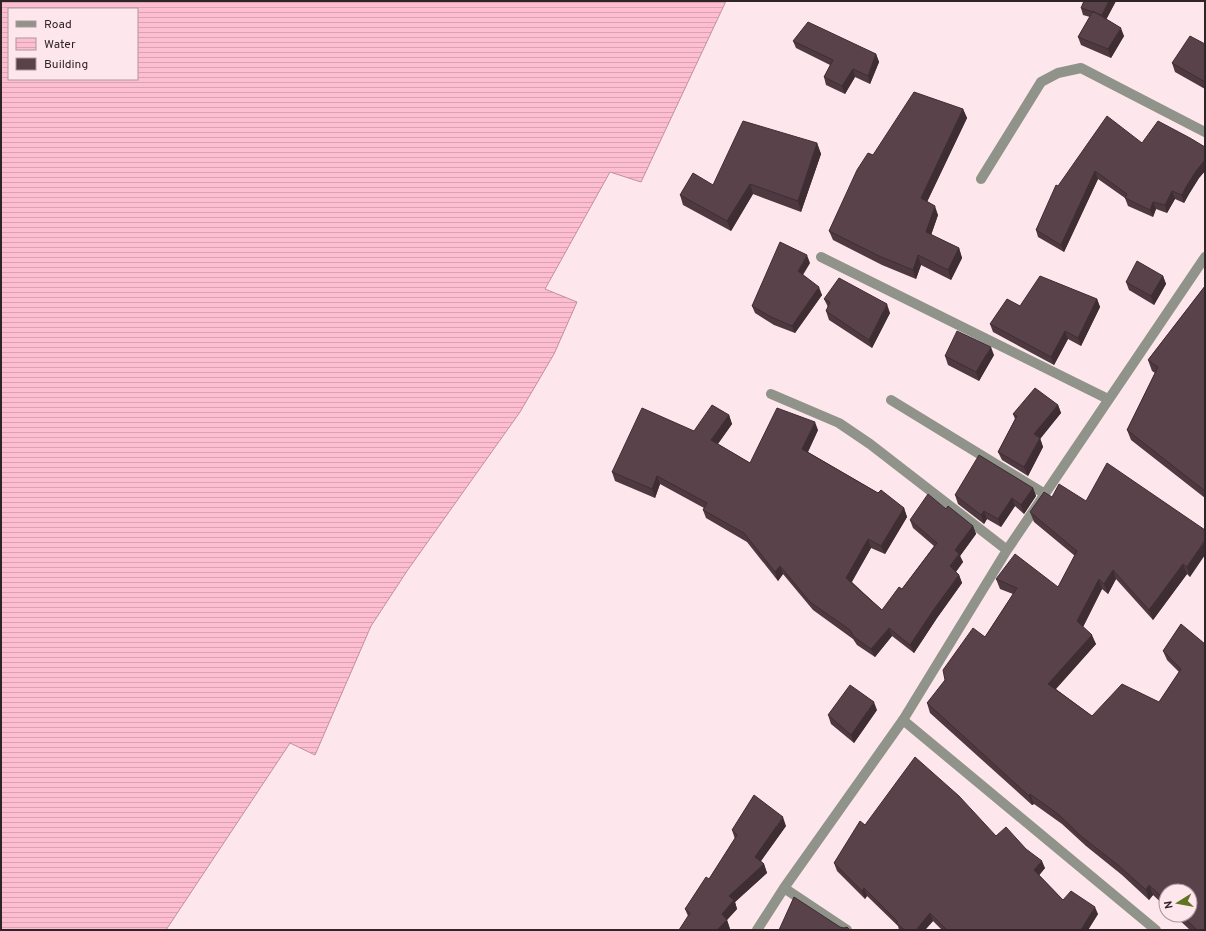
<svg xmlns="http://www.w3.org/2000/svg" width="1206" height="931" font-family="Overpass,sans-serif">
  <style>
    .water { fill: url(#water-rules); stroke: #c0909e; fill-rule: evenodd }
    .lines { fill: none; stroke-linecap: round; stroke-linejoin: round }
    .service { stroke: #909389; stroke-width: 10 }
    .minor { stroke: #909389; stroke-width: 10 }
    .wall { fill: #4d393f }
    .shaded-wall { fill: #3e2e33 }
    .building { fill: #594249; stroke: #3e2e33 }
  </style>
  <defs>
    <pattern id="water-rules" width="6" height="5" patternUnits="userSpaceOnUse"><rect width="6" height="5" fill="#febed1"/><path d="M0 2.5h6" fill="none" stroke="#daa3b3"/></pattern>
  </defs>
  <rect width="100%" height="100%" fill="#fee6ed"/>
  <path class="water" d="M1,1H726L641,182L610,172L545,289L577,302L554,354L520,412L407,571L371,626L315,755L290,743L166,930H1ZM9,9H137V79H9Z"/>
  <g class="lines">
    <path class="service" d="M891,400L1045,494
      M903,720L1156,930"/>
    <path class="minor" d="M981,179L1041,82L1058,73L1081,68L1205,132
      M821,257L1108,399
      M771,394L839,423L870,444L1007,550
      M784,888L847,930
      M757,930L784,888L903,720L1007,550L1205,257"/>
  </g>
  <path class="wall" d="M1084,1H1116L1106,19L1124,36L1111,58L1081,45L1078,37L1090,17L1083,15L1081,8Z
    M793,41L876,54L879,62L870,84L855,77L845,94L826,85L824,77L830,65L796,48Z
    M1205,44V89L1175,72L1172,63Z
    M963,109L967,118L927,202L938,215L931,235L959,248L962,258L951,280L921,265L916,279L882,265L833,240L829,231L873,155Z
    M817,143L821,154L801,212L753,194L731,231L683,205L680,195L713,185Z
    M1142,143L1205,147V171L1199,178L1189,194L1184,203L1175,199L1167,213L1156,209L1153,217L1128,206L1125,198L1098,179L1064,252L1038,237L1036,230L1058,186Z
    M810,263L803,275L822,295L795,333L774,325L755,313L752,306Z
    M1163,276L1166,284L1154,305L1129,290L1126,282Z
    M1205,286V498L1131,440L1127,430L1155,373L1152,371L1148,360Z
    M824,299L890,313L872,348L829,320L826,311L828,307Z
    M1097,299L1100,307L1081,346L1068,339L1054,365L993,332L990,324L1020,306Z
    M994,355L979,381L948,365L945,356Z
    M1058,405L1061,413L1040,438L1043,447L1028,476L1002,460L998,452L1015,419L1013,414Z
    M729,415L732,424L718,444L750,463L818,430L808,452L904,508L907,517L885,554L871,548L852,582L882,610L902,589L934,546L913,528L910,520L946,509L973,526L976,534L960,556L963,562L956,572L959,575L962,583L937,618L914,653L892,636L875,657L857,645L853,639L813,610L783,574L778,581L747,542L706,518L703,510L704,508L660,484L655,498L615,481L612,472L694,431Z
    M1033,488L1036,496L1024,514L1015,506L1001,527L987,519L984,524L958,504L955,495Z
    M1052,497L1086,501L1205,530L1190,577L1187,574L1153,620L1116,579L1108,594L1102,589L1083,627L1096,644L1056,689L1092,716L1159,702L1179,672L1167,660L1163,651L1181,624L1205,930H1190L1174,915H1190L1166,891V907L1153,895L1149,900L1122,875L1086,846L1062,824L1034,804L1032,805L930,713L927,703L985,637L1013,594L1000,589L996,579L1058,587L1075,556L1034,522L1030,512Z
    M877,710L854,743L831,724L828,715Z
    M865,825L996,836L1026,849L1045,868L1039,875L1063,900L1098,914L1088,930H942L933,921L925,930H899L898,926L867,896L865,899L837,871L834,863Z
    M786,826L761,861L764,864L767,873L735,902L737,909L727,920L730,929L688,916L685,909L709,879L735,839L732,830Z"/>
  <path class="shaded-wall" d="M1109,1H1116L1105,22L1102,15Z
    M1121,28L1124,36L1111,58L1108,49Z
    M876,54L879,62L870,84L868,76Z
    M853,69L855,77L845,94L842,86Z
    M963,109L967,118L924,208L921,198Z
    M817,143L821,154L801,212L798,201Z
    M1205,160V171L1199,178L1189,194L1184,203L1182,195L1186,187L1196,171Z
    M1095,171L1098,179L1064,252L1061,245Z
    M750,184L753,194L731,231L727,221Z
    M1172,191L1175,199L1167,213L1165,205Z
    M1153,202L1156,209L1153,217L1150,210Z
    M935,206L938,215L929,241L926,232Z
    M959,248L962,258L951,280L948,270Z
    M807,255L810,263L800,278L798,271Z
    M918,255L921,265L916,279L913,270Z
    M1163,276L1166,284L1154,305L1151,296Z
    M819,287L822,295L795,333L792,326Z
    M1097,299L1100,307L1081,346L1078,338Z
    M887,304L890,313L872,348L869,340Z
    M1065,331L1068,339L1054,365L1051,357Z
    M991,347L994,355L979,381L976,372Z
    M1058,405L1061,413L1037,443L1034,434Z
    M729,415L732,424L714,449L711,440Z
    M815,422L818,430L805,458L802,449Z
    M1040,438L1043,447L1028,476L1024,467Z
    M657,476L660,484L655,498L652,489Z
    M1033,488L1036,496L1024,514L1021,505Z
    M1012,498L1015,506L1001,527L998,519Z
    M904,508L907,517L885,554L881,546Z
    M984,511L987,519L984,524L981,515Z
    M973,526L976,534L960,556L963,562L953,575L950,566L955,550Z
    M868,539L871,548L849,586L846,578Z
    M1205,540V555L1190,577L1187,567Z
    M1183,564L1187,574L1153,620L1149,610Z
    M780,566L783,574L778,581L775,572Z
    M1113,570L1116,579L1108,594L1104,584Z
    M959,575L962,583L937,618L914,653L910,645L934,609Z
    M1099,579L1102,589L1081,631L1077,621Z
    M889,628L892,636L875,657L871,649Z
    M1092,635L1096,644L1052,693L1048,684Z
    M874,702L877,710L854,743L851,735Z
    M1030,794L1034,804L1032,805L1029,796Z
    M783,817L786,826L758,865L755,857Z
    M1042,861L1045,868L1037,878L1034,870Z
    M764,864L767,873L735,902L737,909L725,922L722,914L729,896Z
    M1149,885L1153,895L1149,900L1146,890Z
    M864,888L867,896L865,899L862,891Z
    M1095,907L1098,914L1088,930H1081Z
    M930,913L933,921L925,930H916Z
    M727,920L730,929L728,930H717Z"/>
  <path class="building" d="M1084,1H1109L1102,15L1081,8Z
    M1093,11L1121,28L1108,49L1078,37Z
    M808,22L876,54L868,76L853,69L842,86L824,77L833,60L793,41Z
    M1190,36L1205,44V82L1172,63Z
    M914,92L963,109L921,198L935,206L926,232L959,248L948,270L918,255L913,270L879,256L829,231L857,170L868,153L873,155Z
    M1107,116L1142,143L1158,121L1190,138L1205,147V160L1196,171L1186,187L1182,195L1172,191L1165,205L1153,202L1150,210L1125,198L1127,194L1095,171L1061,245L1036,230L1056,185L1058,186Z
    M743,121L817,143L798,201L750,184L727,221L680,195L693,173L713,185Z
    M780,242L807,255L798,271L819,287L792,326L771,317L752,306Z
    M1137,261L1163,276L1151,296L1126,282Z
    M1040,276L1097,299L1078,338L1065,331L1051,357L990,324L1007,299L1020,306Z
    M839,278L887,304L869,340L826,311L830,302L824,299Z
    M1205,286V491L1127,430L1158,367L1148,360Z
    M957,331L991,347L976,372L945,356Z
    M1035,388L1058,405L1034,434L1040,438L1024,467L998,452L1017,416L1013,414Z
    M712,405L729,415L711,440L750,463L777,408L815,422L802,449L878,493L881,490L904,508L881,546L868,539L846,578L882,610L899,587L902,589L937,543L910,520L928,494L946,509L948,506L973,526L955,550L959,554L950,566L959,575L934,609L910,645L889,628L871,649L854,637L850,630L810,602L780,566L775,572L744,533L703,510L707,503L657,476L652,489L612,472L642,408L694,431Z
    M979,455L1033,488L1021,505L1012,498L998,519L984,511L981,515L955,495Z
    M1107,463L1205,530V540L1187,567L1183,564L1149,610L1113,570L1104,584L1099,579L1077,621L1092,635L1048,684L1092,716L1122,684L1159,702L1181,669L1163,651L1181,624L1205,644V746L1204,747L1205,748V930H1197L1181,915H1190V891H1166V901L1149,885L1146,890L1118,865L1082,837L1058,814L1030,794L1029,796L927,703L945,680L943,670L973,628L985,637L1017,588L996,579L1015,554L1058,587L1077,551L1030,512L1044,492L1052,497L1059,484L1086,501Z
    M850,685L874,702L851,735L828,715Z
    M915,757L959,796L996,836L1006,827L1026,849L1042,861L1034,870L1063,900L1071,891L1095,907L1081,930H947L930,913L916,930H905L896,923L898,922L864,888L862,891L834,863L860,821L865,825Z
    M754,795L783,817L755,857L764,864L729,896L734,900L722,914L727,920L717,930H679L690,913L685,909L706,877L709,879L737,835L732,830Z
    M794,897L840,927L844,928L847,927L850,930H779Z"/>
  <rect width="1206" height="931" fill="none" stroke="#2f2427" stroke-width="4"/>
  <rect x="8" y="8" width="130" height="72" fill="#fee6ed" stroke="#ab989e"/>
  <rect x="16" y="21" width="20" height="6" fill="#909389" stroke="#ab989e"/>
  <text x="44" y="28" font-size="12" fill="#2f2427">Road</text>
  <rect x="16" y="38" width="20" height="12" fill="url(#water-rules)" stroke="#ab989e"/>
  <text x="44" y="48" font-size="12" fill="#2f2427">Water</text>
  <rect x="16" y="58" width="20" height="12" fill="#594249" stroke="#ab989e"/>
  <text x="44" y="68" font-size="12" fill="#2f2427">Building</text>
  <g transform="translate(1178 903) rotate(259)"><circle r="19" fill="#fee6ed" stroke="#ab989e"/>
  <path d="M0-3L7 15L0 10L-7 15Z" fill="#617423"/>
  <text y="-6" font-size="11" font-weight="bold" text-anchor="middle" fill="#2f2427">N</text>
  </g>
</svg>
